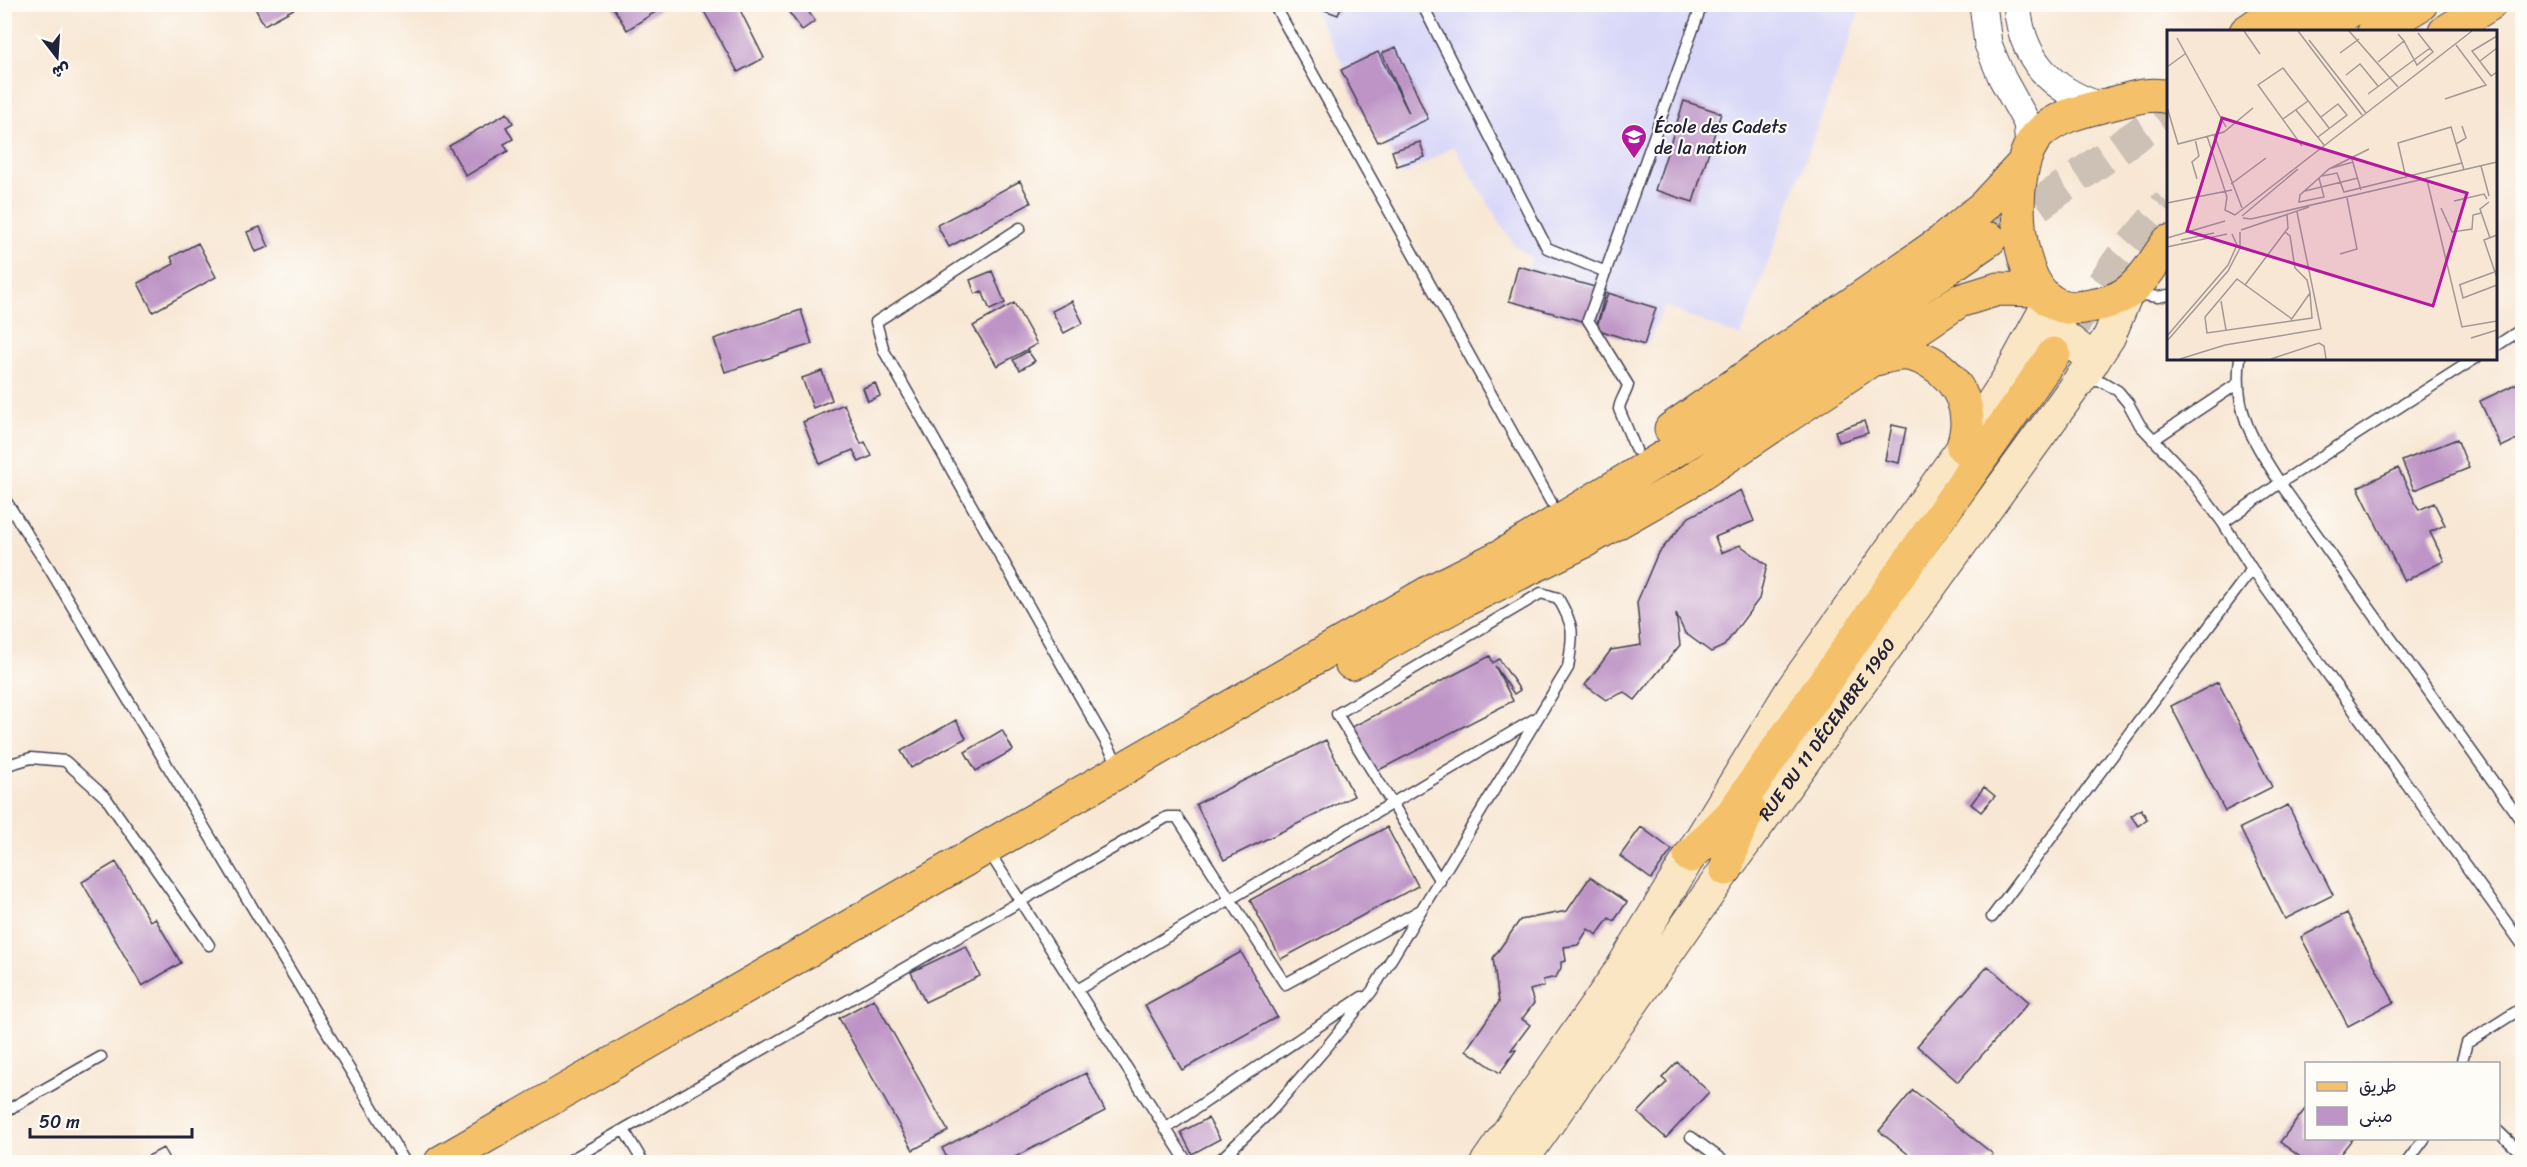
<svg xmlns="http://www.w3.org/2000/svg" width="2527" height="1167" font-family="Sriracha,'Playpen Sans Arabic',sans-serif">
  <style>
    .built { fill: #d8d7f8 }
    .building { fill: #be94c6 }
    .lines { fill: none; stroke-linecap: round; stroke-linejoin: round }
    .primary-tunnel { stroke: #cdc0b5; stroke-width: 33; stroke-dasharray: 33 16; stroke-linecap: butt }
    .service-casing { stroke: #424052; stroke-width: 13 }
    .tertiary-casing { stroke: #424052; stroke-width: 29 }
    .secondary-casing { stroke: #424052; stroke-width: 34 }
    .primary-casing { stroke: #424052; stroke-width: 35 }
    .service { stroke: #fff; stroke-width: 10 }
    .tertiary { stroke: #fff; stroke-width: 27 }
    .secondary { stroke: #fbe6c3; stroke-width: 32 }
    .primary { stroke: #f4c16a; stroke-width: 33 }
    .labels { text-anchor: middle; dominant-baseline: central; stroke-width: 4.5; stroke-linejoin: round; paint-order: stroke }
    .poi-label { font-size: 18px; fill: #22223b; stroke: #fdfcf7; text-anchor: start }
    .street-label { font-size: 18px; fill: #22223b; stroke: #fdfcf7 }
    .inset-road { fill: none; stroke: #a29897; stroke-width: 1.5 }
    .view { fill: #b5179e; fill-opacity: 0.15; stroke: #b5179e; stroke-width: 3 }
    .inset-edge { fill: none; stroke: #22223b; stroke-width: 3 }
  </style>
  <rect width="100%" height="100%" fill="#fdfcf7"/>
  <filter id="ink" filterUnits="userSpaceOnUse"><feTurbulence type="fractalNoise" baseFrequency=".0167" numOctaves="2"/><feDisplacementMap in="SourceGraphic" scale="12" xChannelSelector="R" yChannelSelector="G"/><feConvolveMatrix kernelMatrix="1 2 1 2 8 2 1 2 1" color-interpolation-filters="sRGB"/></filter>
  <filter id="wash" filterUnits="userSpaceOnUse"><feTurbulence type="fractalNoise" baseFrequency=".008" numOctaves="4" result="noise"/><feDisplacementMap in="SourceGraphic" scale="24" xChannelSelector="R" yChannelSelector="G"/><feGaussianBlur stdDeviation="1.35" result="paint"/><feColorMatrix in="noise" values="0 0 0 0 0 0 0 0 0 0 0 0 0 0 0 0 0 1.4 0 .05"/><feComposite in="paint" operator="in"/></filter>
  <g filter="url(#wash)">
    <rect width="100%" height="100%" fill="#f8e7d4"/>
    <path class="built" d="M1311,5H1862L1741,337L1664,306L1649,343L1520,295L1532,258L1514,245L1453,146L1403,176Z"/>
    <g id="blocks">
      <path class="building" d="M253,4H303L264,25Z
        M611,4H668L627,30Z
        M700,4H737L764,58L738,72Z
        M796,4H803L815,21L802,30L788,11Z
        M1308,4H1342L1338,15Z
        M1396,47L1428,119L1378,142L1341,70L1378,52L1409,113L1382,53Z
        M1684,101L1721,113L1693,202L1655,190Z
        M507,113L513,123L506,127L513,139L504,144L508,151L466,176L449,146Z
        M1420,142L1425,157L1397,166L1392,151Z
        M1020,181L1031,203L949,247L937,225Z
        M260,227L269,247L255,252L247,232Z
        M198,243L216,277L153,312L138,283L174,264L171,257Z
        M1518,266L1606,290L1597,325L1509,301Z
        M992,271L1005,303L990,310L982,291L975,294L970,280Z
        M1608,293L1656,308L1644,345L1596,329Z
        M1072,301L1083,323L1064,333L1052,311Z
        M1014,303L1037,344L997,366L973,326Z
        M801,310L812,344L725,372L714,339Z
        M1028,351L1035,361L1020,370L1013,360Z
        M822,371L832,400L813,408L802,378Z
        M2522,381V437L2501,447L2480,401Z
        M875,383L880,396L868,401L863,388Z
        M844,404L861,444L865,442L872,456L859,462L853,450L820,464L803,422Z
        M1864,421L1868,433L1839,442L1835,431Z
        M1892,425L1906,428L1899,463L1885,460Z
        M2457,439L2469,468L2414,490L2402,461Z
        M2398,468L2419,510L2434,503L2445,525L2430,532L2444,561L2404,581L2358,487Z
        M1741,490L1754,521L1715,537L1721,553L1740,545L1767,565L1759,599L1724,646L1711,652L1685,633L1676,614L1680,645L1635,700L1624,692L1606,700L1585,685L1611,650L1641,645L1637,602L1657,555L1689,517Z
        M1490,656L1493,663L1499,659L1520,690L1514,694L1495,666L1513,701L1375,772L1352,727Z
        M2218,682L2272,787L2225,811L2171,706Z
        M956,720L966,738L911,768L901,751Z
        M1002,730L1013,750L976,771L965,752Z
        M1326,740L1354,796L1224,860L1196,804Z
        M1984,787L1995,796L1981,812L1971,804Z
        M2288,805L2333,895L2285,919L2240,828Z
        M2141,809L2147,819L2138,826L2131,816Z
        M1387,827L1418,886L1281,959L1250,900Z
        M1641,827L1672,850L1651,879L1620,856Z
        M116,862L150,921L155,918L181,963L142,986L82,882Z
        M1590,877L1627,902L1614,921L1609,918L1597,935L1588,929L1578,945L1564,947L1566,961L1561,962V968L1556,977L1543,980L1544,986L1530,990L1534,1003L1522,1019L1530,1025L1511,1050H1516L1500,1073L1466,1050L1499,1002L1493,958L1520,920L1567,911Z
        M2347,913L2394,1002L2348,1026L2301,937Z
        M966,946L980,976L925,1002L911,972Z
        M1241,952L1277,1017L1182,1070L1145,1005Z
        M1988,966L2029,1002L1958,1082L1917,1046Z
        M874,999L948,1131L913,1150L839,1018Z
        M1677,1062L1709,1092L1666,1138L1638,1113L1667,1082L1662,1078Z
        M1086,1073L1105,1111L1005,1162H949L942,1148Z
        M1913,1090L1993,1154L1986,1162H1918L1879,1131Z
        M2306,1108V1138H2353L2334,1162H2307L2280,1142Z
        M1208,1118L1220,1139L1192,1154L1181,1132Z
        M163,1148L171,1162H137Z"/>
    </g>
  </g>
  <g filter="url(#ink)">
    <use href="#blocks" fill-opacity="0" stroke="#424052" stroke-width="1.5"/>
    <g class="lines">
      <path class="primary-tunnel" d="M1998,233L2168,113
        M2074,324L2121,258L2168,203"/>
      <defs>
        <path id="service" d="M1274,4L1551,502
          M1422,4L1547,248L1606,272
          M1020,228L876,322L884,351L1120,767
          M2136,294L2158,297L2168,295
          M2496,346L2522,329
          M2240,358C2233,412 2253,440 2280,483L2522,822
          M2084,379L2103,382L2118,391L2128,403L2140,425L2189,477L2223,523L2252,569L2522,944
          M2153,440L2237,384
          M1636,450L1619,409C1620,400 1626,394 1628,385L1588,320L1702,4
          M4,498L49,568L405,1162
          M2223,523L2280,483L2476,358
          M4,766L31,758L65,761L106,798L209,945
          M994,860L1187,1162
          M1992,917L2252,569
          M1077,990L1536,718
          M2461,1064L2467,1043L2522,1008
          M4,1112L101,1057
          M1165,1129L1362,997
          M624,1130L643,1162
          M2498,1131L2522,1154
          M1691,1137L1725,1162
          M567,1162L1167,817H1177L1285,984L1421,910
          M1218,1162L1273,1109L1326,1048L1372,991L1568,668C1573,634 1576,629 1558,598L1541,593L1337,714L1440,881
          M2407,1162L2425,1138"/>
        <path id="tertiary" d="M1983,4L1988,44L2002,78L2027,123L2029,147
          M2017,4C2021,58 2050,90 2101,106"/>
        <g id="secondary">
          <path d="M2041,319L2094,360"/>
          <path d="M1487,1162L1618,974L1792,689L1963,447L2007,380L2050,301"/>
          <path id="s1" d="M1521,1162L1726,869L2094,360L2109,337L2127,293"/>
        </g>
        <path id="primary" d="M2246,32L2287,4
          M2287,32L2328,4
          M2316,32L2361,4
          M2374,32L2421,4
          M2445,32L2490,4
          M2168,97C2149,91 2125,101 2106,105C2082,111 2058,116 2040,133C2007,163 2012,277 2051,301C2063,309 2077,309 2090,306C2104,304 2117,300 2128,292C2145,279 2156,259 2168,242
          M1875,359C1885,357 1897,353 1907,354C1940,359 1968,390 1967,424C1967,431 1965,439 1963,447
          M1671,429L1941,242L1984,206L2023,164
          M1351,663L1465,600L1583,542L1692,480L1959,301L1998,289L2039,290
          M1690,856L1732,814L2054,354
          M1726,869L1733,844L1749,809
          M441,1162L1433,590L1501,556L1748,406L1990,239"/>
      </defs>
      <use href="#service" class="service-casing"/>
      <use href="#tertiary" class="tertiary-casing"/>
      <use href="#secondary" class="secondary-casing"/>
      <use href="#primary" class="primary-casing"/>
      <use href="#service" class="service"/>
      <use href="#tertiary" class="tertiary"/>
      <use href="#secondary" class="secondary"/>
      <use href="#primary" class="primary"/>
    </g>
  </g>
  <defs>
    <symbol id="school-pin" viewBox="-11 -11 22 30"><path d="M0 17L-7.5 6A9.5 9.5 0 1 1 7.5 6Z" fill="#b5179e" stroke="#fdfcf7"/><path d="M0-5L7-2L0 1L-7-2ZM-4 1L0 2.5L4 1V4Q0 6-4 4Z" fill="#fff"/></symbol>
  </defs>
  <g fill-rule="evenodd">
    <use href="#school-pin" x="1619" y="122" width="30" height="40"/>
  </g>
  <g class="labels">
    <g class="poi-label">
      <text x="1654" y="127">École des Cadets<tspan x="1654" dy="21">de la nation</tspan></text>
    </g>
    <g class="street-label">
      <text stroke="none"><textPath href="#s1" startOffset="530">RUE DU 11 DÉCEMBRE 1960</textPath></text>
    </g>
  </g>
  <g transform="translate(2167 30)">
    <rect width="330" height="330" fill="#f8e7d4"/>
    <path class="inset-road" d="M77,1L93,24M131,1L195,85M182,1L231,57M330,6L305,21L324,46L330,42M10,8L59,97M142,10L199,83M237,11L250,35L266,22L251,3M173,23L192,9M313,31L330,18M211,32L237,11L231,4M0,37L18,24M179,45L193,34L211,56M201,64L263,18M278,69L319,55L289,15M0,77L11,114L57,102L86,78M129,80L157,115M116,89L141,71M47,105L75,178M40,106L60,167L58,180L68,185M151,107L180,85L171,74L154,87M28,109L32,126L25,132L30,149M289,114L299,108L295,96M135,116L91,55L116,38L162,98M184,126L194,160M314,136L322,166M165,138L186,132M155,146L170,143L177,162L295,133M152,148L157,167L132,172L133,165L152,148L162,139L202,119M239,148L231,113L284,97L297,140M260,150L295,297L330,291M64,154L99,128M138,161L191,148M287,171L317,164L320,169M322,172L313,179L323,208M0,173L65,160M274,178L285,202L305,199L306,185L314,183M68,185L305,1M75,186L131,139M76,188L84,189L330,132M74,200L142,177M118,202L123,206L128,238L140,250L143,263L124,290M330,205L317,210L330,248M0,208L58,191M14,210L47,203M0,217L60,204M173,224L190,219L180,168M78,255L121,198L120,185M292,255L330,241M293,255L296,268L330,255M54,271L59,300M125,289L70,249L38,287L40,303L145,288L143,263M0,306L61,235L70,215L65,204M304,308L330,300M0,311L61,241L73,218V202M13,329L58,315L154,299L130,182M104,329L152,313L157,316L159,329"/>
    <path class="view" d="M55,88L300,163L266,276L20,201Z"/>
    <rect width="330" height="330" class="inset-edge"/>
  </g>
  <rect width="2527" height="1167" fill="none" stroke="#fdfcf7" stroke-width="24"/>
  <rect x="2305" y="1062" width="195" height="78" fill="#fdfcf7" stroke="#a5a5ac" stroke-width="1.5"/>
  <rect x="2317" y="1082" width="30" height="9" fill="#f4c16a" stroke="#a5a5ac" stroke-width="1.5"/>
  <text x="2359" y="1092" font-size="18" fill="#22223b">طريق</text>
  <rect x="2317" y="1107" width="30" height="18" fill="#be94c6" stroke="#a5a5ac" stroke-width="1.5"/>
  <text x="2359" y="1122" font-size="18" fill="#22223b">مبنى</text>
  <g transform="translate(57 57) rotate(163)" stroke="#fdfcf7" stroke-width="4.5" paint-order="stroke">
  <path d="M0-4.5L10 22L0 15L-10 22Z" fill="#22223b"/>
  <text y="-9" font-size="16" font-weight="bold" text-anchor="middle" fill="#22223b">ش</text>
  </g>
  <path d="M30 1128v9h162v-9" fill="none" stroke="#22223b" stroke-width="3"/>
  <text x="39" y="1128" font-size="18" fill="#22223b" stroke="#fdfcf7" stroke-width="4.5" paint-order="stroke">50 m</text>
</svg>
